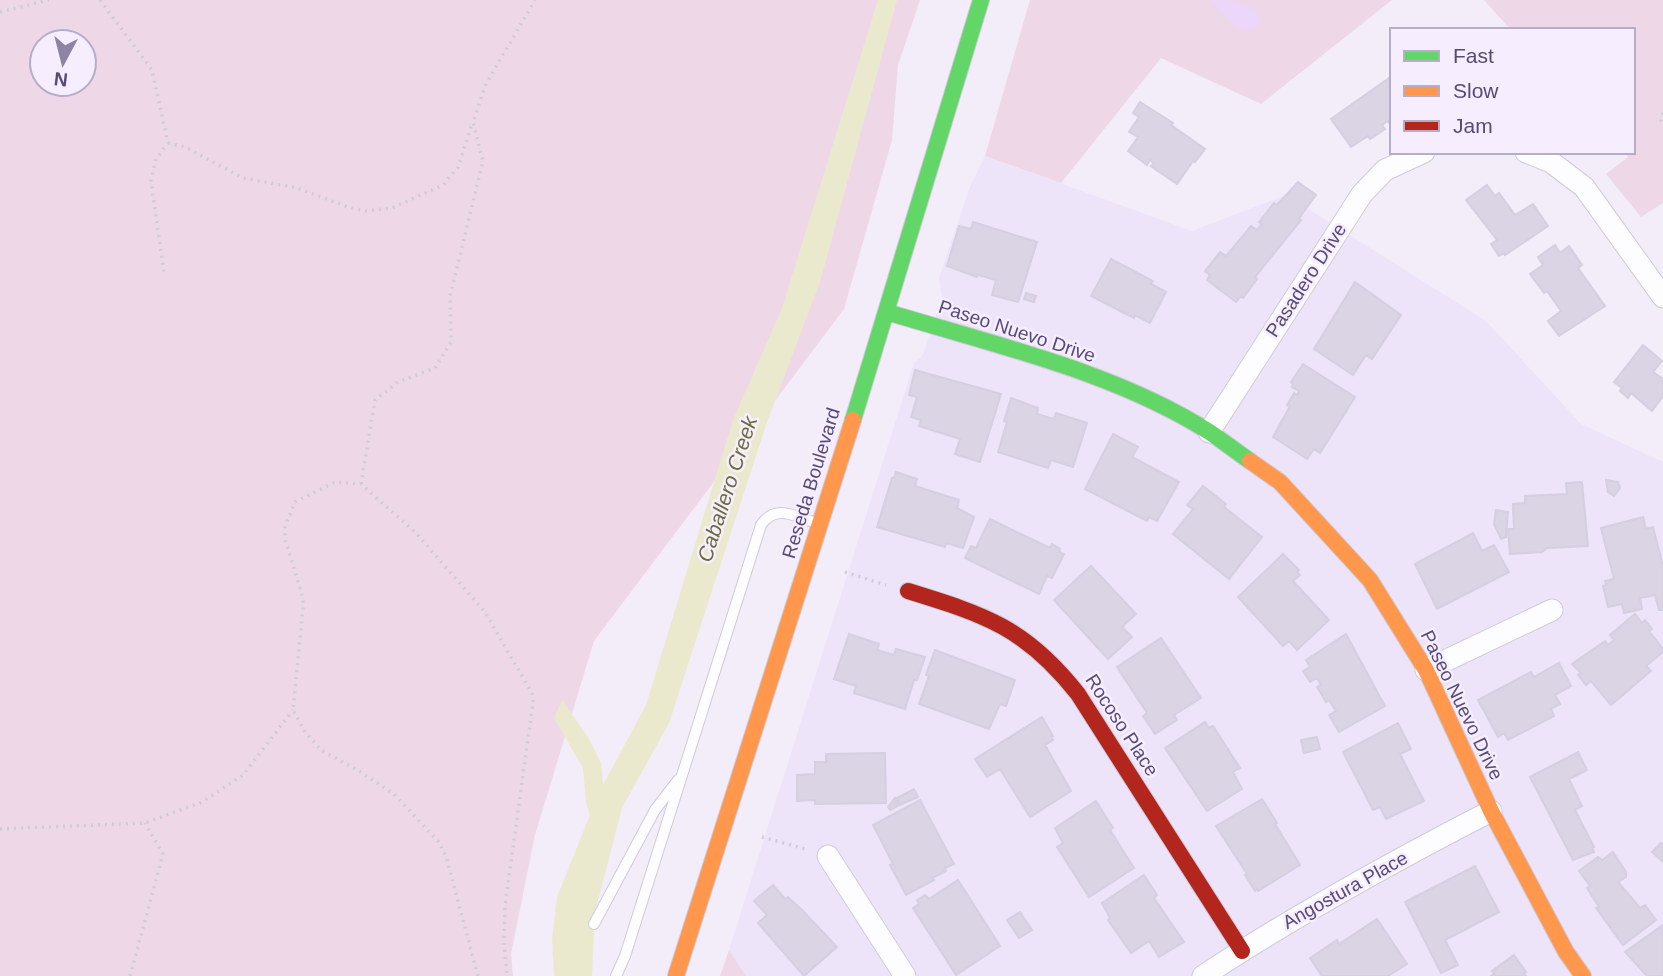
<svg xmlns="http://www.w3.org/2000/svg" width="1663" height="976" font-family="Helvetica,sans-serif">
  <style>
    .residential { fill: #ede4f9 }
    .green { fill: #eed8e7; fill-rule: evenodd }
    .sand { fill: #ecd6fa }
    .water { fill: #eae9ce }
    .building { fill: #dad4e4; stroke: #d4cfe1; stroke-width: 2 }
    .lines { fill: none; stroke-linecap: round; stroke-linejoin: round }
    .lane-casing { stroke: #d0cbd8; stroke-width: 12 }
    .street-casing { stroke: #d0cbd8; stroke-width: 23 }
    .fast-casing { stroke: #cec9d8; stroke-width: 18 }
    .slow-casing { stroke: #cec9d8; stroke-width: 18 }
    .jam-casing { stroke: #cec9d8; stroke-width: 18 }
    .path { stroke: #cfccd8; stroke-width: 3.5; stroke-dasharray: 2 5; stroke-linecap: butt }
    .lane { stroke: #fdfcfe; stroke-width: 10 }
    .street { stroke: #fdfcfe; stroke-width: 21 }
    .fast { stroke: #63d668; stroke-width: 16 }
    .slow { stroke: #ff974d; stroke-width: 16 }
    .jam { stroke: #b3261e; stroke-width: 16 }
    .labels { text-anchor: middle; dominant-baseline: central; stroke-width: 5; stroke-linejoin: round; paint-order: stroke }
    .street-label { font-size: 19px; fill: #564b77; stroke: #f6eeff }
    .water-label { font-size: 21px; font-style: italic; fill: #6b6e39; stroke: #f6eeff }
  </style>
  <rect width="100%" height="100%" fill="#f2edf8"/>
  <path class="residential" d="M985,156L1192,231L1286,195L1486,321L1581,424L1663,462V976H746L729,950L914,363L923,355L942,296L939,278L969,189Z"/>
  <path class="green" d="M0,0H920L898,65L892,140L844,309L594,641L535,835L511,954L513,976H0ZM42,42H84V84H42Z
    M1030,0H1392L1261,104L1161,58L1061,183L985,156Z
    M1484,0H1663V203L1641,217L1606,174L1628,157L1625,152H1633V30H1511Z
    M729,950L746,976H720Z"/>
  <path class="sand" d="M1210,0C1228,0 1256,0 1261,23L1250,30L1238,29Z"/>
  <path class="water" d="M878,0H897L820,282L767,422L669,723L622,808L595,912L592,976H554L552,940L557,897L590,815L586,803L583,768L554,718L562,700L588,737L601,763L603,785L646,705L733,420L782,308Z"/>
  <path class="building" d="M1392,76V127L1388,121L1382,125L1385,129L1370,139L1368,136L1351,147L1331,119Z
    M1140,102L1173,123L1171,125L1205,149L1195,162L1193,161L1177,184L1151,166L1154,163L1150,160L1147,165L1128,151L1138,137L1129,132L1139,117L1133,113Z
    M1298,182L1316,195L1299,218L1301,220L1255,277L1257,279L1243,298L1241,296L1236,302L1207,280L1210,275L1205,271L1220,252L1226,256L1251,226L1257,230L1262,224L1259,222L1274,203L1277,205Z
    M1487,185L1495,196L1499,193L1515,215L1533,204L1548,226L1505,255L1504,253L1499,256L1491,244L1497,240L1466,200Z
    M973,222L1037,242L1018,302L992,295L996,280L978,275L977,277L947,266L959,226L971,229Z
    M1555,245L1560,253L1569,246L1582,265L1578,268L1605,306L1559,336L1548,321L1561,311L1547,291L1544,293L1530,274L1543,265L1538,257Z
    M1111,259L1153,281L1151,284L1166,292L1150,323L1135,315L1134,318L1091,296Z
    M1355,282L1401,315L1372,359L1366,355L1353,375L1314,349Z
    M1026,293L1036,296L1034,302L1024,299Z
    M1643,345L1662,361L1653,372L1663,379V396L1652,411L1631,393L1628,398L1620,391L1622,388L1614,382Z
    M1303,364L1355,397L1320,453L1314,449L1307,459L1273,437L1290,406L1287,405L1294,393L1297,395L1299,391L1292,387L1293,384L1291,382Z
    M915,370L1001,394L980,462L955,454L960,439L919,426L921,420L911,417L917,397L909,395Z
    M1011,398L1038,408L1037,414L1054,419L1056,413L1087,423L1073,467L1051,460L1048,468L998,452L1007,422L1004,421Z
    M1113,434L1138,447L1132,457L1179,482L1157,521L1149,517L1147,521L1085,489Z
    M896,472L917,479L915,486L959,500L957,508L974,517L963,548L946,543L945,547L877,527L892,478H894Z
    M1606,480L1618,482L1620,488L1614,496L1608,492Z
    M1582,482L1588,546L1547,548L1542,552L1510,554L1508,529H1514L1513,504L1525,503V496L1567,494L1566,483Z
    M1203,486L1226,504L1224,507L1262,537L1229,579L1173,534L1193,509L1187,505Z
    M1496,510L1508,512L1506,537L1501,539L1494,524Z
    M1643,517L1646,529L1653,527L1663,566V610H1659L1655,595L1640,598L1642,609L1624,613L1622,604L1608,607L1603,586L1606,585L1605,581L1614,579L1601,528Z
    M990,519L1050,548L1052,544L1060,549L1059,552L1064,554L1052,578L1047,576L1039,594L965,558L971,546L976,548Z
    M1473,533L1482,551L1494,545L1509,572L1437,609L1415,564Z
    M1283,554L1299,570L1297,572L1300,575L1293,581L1329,620L1297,650L1289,641L1283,646L1238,597Z
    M1091,566L1136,614L1122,627L1132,637L1108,659L1054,600Z
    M1635,614L1642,623L1645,620L1652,629L1649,631L1663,649V652L1646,666L1651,671L1611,705L1591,681L1586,685L1578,675L1581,673L1572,664L1605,641L1608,645L1614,640L1610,635Z
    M849,634L879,644L877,650L894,655L896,649L925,657L917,680H914L905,709L854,693L856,686L834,679Z
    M1346,634L1385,706L1339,732L1329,715L1336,711L1329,700L1326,702L1317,687L1321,685L1317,678L1310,682L1303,671L1310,667L1306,660Z
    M1161,638L1201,698L1174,715L1177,720L1155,734L1143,716L1147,713L1117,667Z
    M935,650L1015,680L1006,706L1000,704L989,729L919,704L929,676L926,675Z
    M1559,663L1571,686L1555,695L1560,704L1551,709L1554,716L1508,740L1504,733L1498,737L1478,700L1531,672L1534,677Z
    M1042,717L1053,736L1051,737L1053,740L1045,745L1071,791L1030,817L1000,769L987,777L975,759Z
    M1205,722L1209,728L1213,726L1240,768L1233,772L1242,789L1207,811L1165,748Z
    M1398,723L1411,749L1400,754L1424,801L1386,819L1380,807L1373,810L1343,752Z
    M1317,737L1320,749L1304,753L1301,740Z
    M1578,752L1587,770L1569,779L1582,806L1575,810L1594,847L1592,848L1594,852L1573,860L1530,777Z
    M885,753L886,803L815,804V800L797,801V775L815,774V762H826V754Z
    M914,789L918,797L900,805L897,798Z
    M895,798L899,805L890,810L888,807Z
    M1262,799L1277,823L1275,824L1300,865L1258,891L1257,889L1255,891L1245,875L1247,874L1216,826Z
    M920,800L954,864L945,868L946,871L932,878L934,880L906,895L890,865L893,864L873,825Z
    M1096,801L1113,828L1110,830L1134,868L1089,897L1057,847L1063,843L1055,828Z
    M1661,843L1663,844V862L1652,852Z
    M1613,852L1626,872V877L1618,882L1640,908L1645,905L1656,920L1623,945L1596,908L1599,907L1587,888L1590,886L1579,871L1598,857L1602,860Z
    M1475,866L1499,912L1445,940L1458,965L1441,973L1405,902Z
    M1144,875L1157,895L1154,898L1184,942L1159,957L1149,941L1131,953L1108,920L1110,918L1102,903Z
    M958,880L1000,946L956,975L913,908L919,904L917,900L925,895L929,899Z
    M773,885L785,899L788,897L802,910L837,947L804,976L758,923L767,915L754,901Z
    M1020,912L1032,930L1019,938L1007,920Z
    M1377,919L1407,964L1388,976H1322L1310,958L1337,940L1339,944Z
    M1663,925V976H1647L1625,952Z
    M1514,955L1526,972L1524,973L1526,976H1491L1494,974L1492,971Z"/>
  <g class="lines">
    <defs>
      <path id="lane" d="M594,924L655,810L678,780
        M616,976L625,956L761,525C776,503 796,517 817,523"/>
      <path id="street" d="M1526,152L1551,162L1584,187L1663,297
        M1209,432L1362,194L1385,170L1424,152
        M1426,670L1552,610
        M828,856L905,976
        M1203,976C1296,915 1392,862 1491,811"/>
      <path id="fast" d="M887,312C994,345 1116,372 1211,433C1224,442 1237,452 1250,461
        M853,420L981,0"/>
      <path id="slow" d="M1250,461L1280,482L1370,580L1426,670L1491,811L1566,952L1583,976
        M676,976L853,420"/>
      <path id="jam" d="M908,591C986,615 1026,628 1078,694L1242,951"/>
    </defs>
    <use href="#lane" class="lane-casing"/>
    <use href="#street" class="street-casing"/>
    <use href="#fast" class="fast-casing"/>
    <use href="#slow" class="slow-casing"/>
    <use href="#jam" class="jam-casing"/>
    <path class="path" d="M100,0L152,70L168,143L156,159L151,181L164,273
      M0,12L49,0
      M1663,113L1661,120L1663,125
      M168,143L185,147L243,178L297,188L345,206L365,211L392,208L443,185L458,167L472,124
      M361,484L375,400L398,382L435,368L451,342L450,296L483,161L473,122L486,84L535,0
      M845,572L886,585
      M0,829L145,823L202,802L243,775L293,710
      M762,837L809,850
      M130,976L163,854L145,823
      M478,976L446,856L438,841L394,794L359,771L321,750L305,732L293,710L303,608V598L285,539V527L295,502L335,482L361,484L415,532L485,612L532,693L533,702L505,906L504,944L507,976"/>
    <use href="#lane" class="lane"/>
    <use href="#street" class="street"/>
    <use href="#fast" class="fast"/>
    <use href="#slow" class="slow"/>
    <use href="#jam" class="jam"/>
  </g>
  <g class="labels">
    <g class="street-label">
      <text transform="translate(1306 280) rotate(-57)">Pasadero Drive</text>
      <text transform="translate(1017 331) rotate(18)">Paseo Nuevo Drive</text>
      <text transform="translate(811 483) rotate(-73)">Reseda Boulevard</text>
      <text transform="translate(1462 705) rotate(64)">Paseo Nuevo Drive</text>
      <text transform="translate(1122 725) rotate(57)">Rocoso Place</text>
      <text transform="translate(1345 890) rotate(-29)">Angostura Place</text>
    </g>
    <g class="water-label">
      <text transform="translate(727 489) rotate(-72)">Caballero Creek</text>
    </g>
  </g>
  <rect x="1390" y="28" width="245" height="126" fill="#f6eeff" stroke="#b6adc9" stroke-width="2"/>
  <rect x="1404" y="51" width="35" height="10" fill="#63d668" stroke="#b6adc9" stroke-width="2"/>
  <text x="1453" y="63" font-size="21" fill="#564b77">Fast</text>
  <rect x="1404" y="86" width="35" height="10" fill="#ff974d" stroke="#b6adc9" stroke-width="2"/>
  <text x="1453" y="98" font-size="21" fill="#564b77">Slow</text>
  <rect x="1404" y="121" width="35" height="10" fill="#b3261e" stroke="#b6adc9" stroke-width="2"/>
  <text x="1453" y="133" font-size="21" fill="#564b77">Jam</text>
  <g transform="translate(63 63) rotate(187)"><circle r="33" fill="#f6eeff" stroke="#b6adc9" stroke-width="2"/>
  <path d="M0-5L12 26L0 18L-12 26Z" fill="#8d84a4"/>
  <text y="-10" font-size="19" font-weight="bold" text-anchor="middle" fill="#564b77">N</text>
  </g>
</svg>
